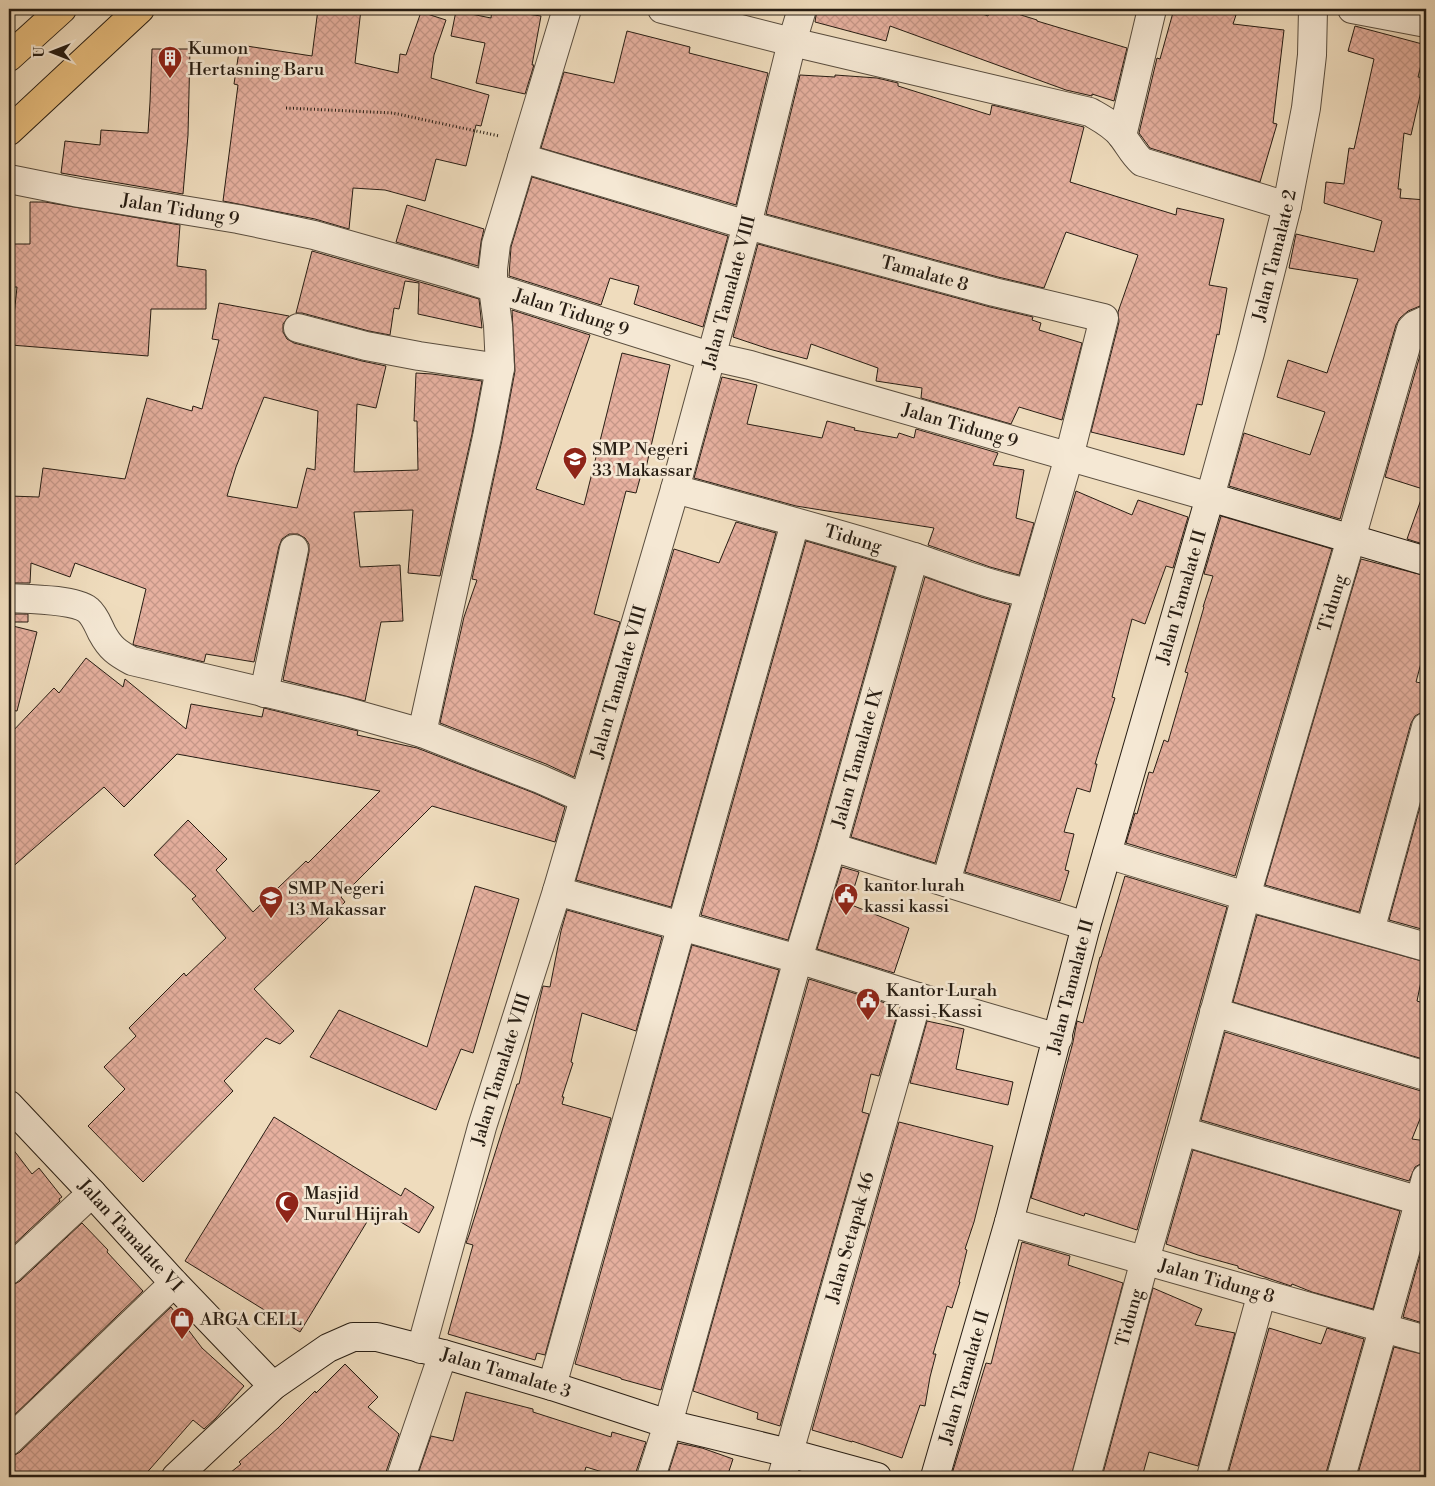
<svg xmlns="http://www.w3.org/2000/svg" width="1435" height="1486" font-family="'Libre Bodoni',serif">
  <style>
    .building { fill: url(#building-cross-hatch); stroke: #271d13; fill-rule: evenodd }
    .lines { fill: none; stroke-linecap: round; stroke-linejoin: round }
    .street-casing { stroke: #594d3e; stroke-width: 30 }
    .secondary-casing { stroke: #271d13; stroke-width: 30 }
    .primary-casing { stroke: #271d13; stroke-width: 30 }
    .path { stroke: #271d13; stroke-width: 3; stroke-dasharray: 1 2.5; stroke-linecap: butt }
    .street { stroke: #f5e8d4; stroke-width: 28 }
    .secondary { stroke: #f5e8d4; stroke-width: 28 }
    .primary { stroke: #e8be7e; stroke-width: 28 }
    .labels { text-anchor: middle; dominant-baseline: central; stroke-width: 5; stroke-linejoin: round; paint-order: stroke }
    .poi-label { font-size: 18px; fill: #271d13; stroke: #f5e8d4; text-anchor: start }
    .street-label { font-size: 18px; fill: #271d13; stroke: #f5e8d4 }
  </style>
  <defs>
    <pattern id="building-cross-hatch" width="8" height="8" patternUnits="userSpaceOnUse" patternTransform="scale(1.25)"><rect width="8" height="8" fill="#e6b09f"/><path d="M0 0l8 8M0 8l8-8" fill="none" stroke="#c59788"/></pattern>
  </defs>
  <rect width="100%" height="100%" fill="#efdcbd"/>
  <filter id="stains"><feTurbulence type="fractalNoise" baseFrequency=".004" numOctaves="4"/><feColorMatrix values="0 0 0 0 .2 0 0 0 0 .09 0 0 0 0 .02 0 0 0 .5 -.17"/></filter>
  <radialGradient id="worn" r=".72"><stop offset=".6" stop-color="#630" stop-opacity="0"/><stop offset="1" stop-color="#630" stop-opacity=".3"/></radialGradient>
  <path class="building" d="M318,9H361L355,63L398,73L400,54L406,55L421,12L446,20L434,55L431,78L489,95L481,126L476,125L466,166L436,159L425,201L385,190L353,188L349,229L315,219L223,201L238,85L234,84L240,45L312,56Z
    M492,9L541,16L532,65H534L525,94L476,83L485,43L451,36L456,11L491,18Z
    M817,9H969L988,16L991,9H1002L1037,20V21L1127,48L1114,101L1092,94V96L1066,90L890,26L886,41L815,22Z
    M1174,9H1215L1236,15L1233,24L1284,30L1273,123L1277,124L1260,182L1150,148L1139,133L1157,58L1160,59Z
    M1355,26L1426,45L1418,77L1424,78L1411,135L1404,133L1398,189H1401L1400,198L1426,200V305L1420,306L1408,311L1400,318L1396,325L1340,519L1229,486L1244,433L1310,455L1325,412L1277,397L1288,360L1327,373L1358,279L1289,268L1296,234L1374,252L1382,221L1324,203L1326,182L1344,184L1349,148L1354,149L1374,59L1348,51Z
    M627,31L690,47L689,53L768,73L736,205L541,148L564,72L614,83Z
    M152,49H190L188,135L183,194L61,173L65,141L100,145L101,130L148,133L150,102Z
    M800,75L835,77V75L877,78L898,83V86L990,115L992,105L1084,127L1070,182L1176,215L1177,208L1224,219L1209,285L1227,288L1219,335L1217,334L1202,405L1197,404L1184,455L1091,432L1119,322L1118,312L1138,255L1066,232L1044,288L998,277L766,214Z
    M532,177L728,236L703,327L634,304L639,286L610,278L601,305L509,276L511,247Z
    M30,202H45L180,225L177,266L206,270V309H151L148,356L11,345L17,287H9V244H30Z
    M407,205L484,229L481,242L478,266L396,242Z
    M758,244L990,307L1033,317L1032,320L1041,323L1039,330L1082,343L1062,420L1019,407L1011,424L921,398L922,388L876,381L878,368L811,344L807,359L769,349L733,337Z
    M312,251L479,299L482,328L418,314L419,283L405,281L399,309L394,308L390,335L369,331L302,313H296Z
    M219,303L289,316L283,324V332L287,339L294,343L362,361L386,366L376,408L357,404L354,472L418,470L417,421H414L416,373L432,374L482,381L472,434L440,576L408,573L413,510L354,512L360,567L400,565L403,621L381,622L365,701L283,680L309,552V544L305,538L298,534H289L282,539L279,546L254,662L206,654L204,662L134,645L133,644L146,589L75,563L70,577L31,563L30,583H9V496L39,497L43,468L125,479L147,398L192,411L193,406L202,409L219,340L212,339ZM264,397L318,411L315,470L307,468L297,508L227,496L236,467Z
    M512,310L590,335L536,489L584,505L622,353L670,365L645,472L642,471L636,493L626,491L594,614L620,622L574,777L546,764L440,723L464,617L477,580L472,579L502,440L515,371Z
    M1426,337V490L1385,477L1425,338Z
    M722,377L757,385L747,424L822,438L827,421L855,428L854,430L897,438L899,433L914,438L916,429L998,453L993,465L1024,470L1016,518L1034,523L1019,575L990,567L928,545L934,528L796,506L694,478Z
    M1076,491L1132,515L1138,500L1188,517L1173,568L1166,566L1145,624L1132,619L1112,697L1115,698L1095,764H1097L1090,792L1077,788L1064,832L1074,834L1065,870L1069,871L1060,901L965,872Z
    M1423,494L1426,495V545L1407,539Z
    M1221,516L1332,549L1235,876L1126,843L1135,813L1137,814L1149,772L1153,773L1164,740L1168,742L1188,673L1185,672L1204,607H1203L1213,576L1204,574Z
    M736,522L776,533L671,907L576,880L674,549L719,563Z
    M806,541L895,567L817,843L788,940L701,915Z
    M1361,559L1426,576V644L1416,682L1426,684V712H1422L1415,716L1411,723L1359,912L1265,885Z
    M925,577L981,597L1010,605L935,863L851,837Z
    M9,614H28V622H9Z
    M9,625L37,632L17,711L9,710Z
    M86,658L123,687L125,679L186,729L191,704L262,717L264,708L358,731L357,735L417,748L534,793L565,807L555,842L432,806L341,897L345,902L254,989L294,1031L280,1044L266,1038L224,1081L233,1091L143,1182L88,1126L125,1089L104,1067L136,1036L129,1028L184,973L186,976L226,938L192,899L196,896L154,855L188,820L227,859L216,870L253,912L306,861L308,863L380,791L177,754L124,807L104,787L9,870V735L54,688L59,693Z
    M1426,785V924L1425,930L1389,920Z
    M842,867L859,872L849,904L909,928L894,973L817,949Z
    M1125,876L1227,907L1137,1230L1085,1213L1084,1216L1031,1198L1073,1042L1077,1021L1083,1023L1100,957H1101Z
    M475,886L519,899L473,1053L461,1049L436,1110L310,1057L339,1010L427,1047Z
    M567,910L662,937L636,1031L582,1013L571,1062L573,1063L562,1097H564L562,1104L611,1118L545,1355L537,1353L535,1360L448,1334L473,1245L466,1243L469,1235L517,1084H519L543,986L550,987L561,931Z
    M1257,915L1425,962L1417,1001L1426,1004V1060L1233,1002Z
    M692,945L779,970L661,1390L621,1379V1378L575,1364Z
    M809,979L895,1006L894,1014L897,1015L879,1076L871,1074L862,1112L869,1114L780,1426L757,1419L758,1413L693,1391Z
    M927,1021L964,1029L956,1069L1013,1082L1008,1105L910,1083Z
    M1225,1032L1421,1091H1426V1104L1412,1139L1426,1141V1163H1422L1415,1167L1409,1181L1201,1120Z
    M274,1117L401,1196L405,1188L434,1207L419,1233L376,1207L300,1332L185,1261Z
    M899,1122L993,1146L974,1222L965,1249L967,1250L959,1282H960L952,1308L947,1306L933,1354H936L930,1377L925,1406L920,1405L902,1458L852,1441V1442L812,1430Z
    M9,1144L32,1174L39,1168L62,1197L59,1199L60,1201L9,1249Z
    M1193,1150L1400,1211L1373,1309L1312,1292L1292,1284L1291,1286L1238,1268V1266L1198,1255L1166,1244Z
    M82,1223L108,1250L107,1252L143,1291L9,1420V1285H13L20,1281Z
    M1426,1234V1324L1403,1317Z
    M1022,1242L1070,1256L1068,1265L1123,1283L1071,1477H951L986,1363L991,1364Z
    M1153,1288L1202,1309L1195,1325L1235,1333L1198,1466L1149,1452L1142,1477H1102Z
    M171,1307L202,1348L244,1386L216,1418L204,1429L193,1420L143,1477H9V1456H13L20,1452Z
    M1269,1328L1321,1344L1327,1328L1364,1339L1326,1473V1477H1227Z
    M1394,1347L1426,1355V1477H1357Z
    M345,1364L378,1397L368,1407L399,1434L386,1472V1477H225L241,1464L239,1462L278,1428L315,1391L316,1393Z
    M466,1392L533,1409V1412L611,1437L612,1432L646,1442L636,1472V1477H619L586,1467L583,1477H417L431,1436L453,1441Z
    M678,1443L702,1448L733,1459L727,1477H667Z"/>
  <g class="lines">
    <defs>
      <g id="street">
        <path d="M662,9L792,42L1090,112C1102,119 1114,125 1122,136C1129,145 1133,154 1142,162L1287,206"/>
        <path d="M1352,9L1426,23"/>
        <path d="M1122,136L1152,9"/>
        <path id="s1" d="M522,158L747,225L994,292L1104,318L1069,457L946,882"/>
        <path id="s2" d="M9,179L79,193L238,219L314,235L447,273L710,356L750,365L1210,497L1250,353L1287,206L1306,108L1312,55L1313,9"/>
        <path d="M298,328L366,346L419,356L500,368"/>
        <path id="s3" d="M675,489C755,511 835,532 914,557C952,570 990,586 1030,593"/>
        <path d="M9,598C27,599 74,599 88,610C95,616 98,625 102,633C110,648 117,653 132,661L344,711L422,733L540,779L583,798"/>
        <path d="M264,693L294,549"/>
        <path d="M422,733L487,437L500,368L498,325L493,288V269L496,244L567,9"/>
        <path d="M832,847L1086,926"/>
        <path d="M1107,854L1246,896L1426,947"/>
        <path d="M557,891L798,959L918,997L1058,1038"/>
        <path d="M1370,931L1426,727"/>
        <path d="M1214,1012L1426,1076"/>
        <path d="M1182,1131L1420,1201"/>
        <path id="s4" d="M1009,1222L1426,1340"/>
        <path d="M9,1270L92,1193"/>
        <path id="s5" d="M421,1349L482,1127L557,891L675,489L747,225L792,42L802,9"/>
        <path d="M552,1386L795,523"/>
        <path d="M9,1441L174,1283"/>
        <path d="M401,1477L443,1354"/>
        <path id="s6" d="M651,1477L668,1424L798,959L832,847L914,557"/>
        <path id="s7" d="M782,1477L918,997"/>
        <path id="s8" d="M1086,1477L1145,1260L1182,1131L1246,896L1351,539L1411,329L1415,325L1426,320"/>
        <path d="M1211,1477L1262,1293"/>
        <path d="M1341,1477L1426,1178"/>
      </g>
      <g id="secondary">
        <path id="s9" d="M9,1105L92,1193L174,1283L273,1386"/>
        <path id="s10" d="M176,1477L273,1386L328,1348L353,1337H377L443,1354L552,1386L668,1424L789,1453L877,1477"/>
        <path id="s11" d="M935,1477L1009,1222L1086,926L1210,497L1426,561"/>
      </g>
      <path id="primary" d="M9,57L62,9
        M9,131L140,9"/>
    </defs>
    <use href="#street" class="street-casing"/>
    <use href="#secondary" class="secondary-casing"/>
    <use href="#primary" class="primary-casing"/>
    <path class="path" d="M286,108L393,113L499,136"/>
    <use href="#street" class="street"/>
    <use href="#secondary" class="secondary"/>
    <use href="#primary" class="primary"/>
  </g>
  <defs>
    <symbol id="building-pin" viewBox="-11 -11 22 30"><path d="M0 17L-7.5 6A9.5 9.5 0 1 1 7.5 6Z" fill="#8f2418" stroke="#f5e8d4"/><path d="M-4-6H4V6H1V3H-1V6H-4ZM-2.5-4.3h1.7v1.8h-1.7ZM.8-4.3h1.7v1.8H.8ZM-2.5-1h1.7V.8h-1.7ZM.8-1h1.7V.8H.8Z" fill="#fff"/></symbol>
    <symbol id="school-pin" viewBox="-11 -11 22 30"><path d="M0 17L-7.5 6A9.5 9.5 0 1 1 7.5 6Z" fill="#8f2418" stroke="#f5e8d4"/><path d="M0-5L7-2L0 1L-7-2ZM-4 1L0 2.5L4 1V4Q0 6-4 4Z" fill="#fff"/></symbol>
    <symbol id="civic-pin" viewBox="-11 -11 22 30"><path d="M0 17L-7.5 6A9.5 9.5 0 1 1 7.5 6Z" fill="#8f2418" stroke="#f5e8d4"/><path d="M-.6-6.5H3V-4.5H.6V-3L4-1V1h2V6H-6V1h2V-1L-.6-3ZM-1.2 2.5V6h2.4V2.5Z" fill="#fff"/></symbol>
    <symbol id="mosque-pin" viewBox="-11 -11 22 30"><path d="M0 17L-7.5 6A9.5 9.5 0 1 1 7.5 6Z" fill="#8f2418" stroke="#f5e8d4"/><path d="M3.5-4.9A6 6 0 1 0 3.5 4.9A5 5 0 1 1 3.5-4.9Z" fill="#fff"/></symbol>
    <symbol id="shop-pin" viewBox="-11 -11 22 30"><path d="M0 17L-7.5 6A9.5 9.5 0 1 1 7.5 6Z" fill="#8f2418" stroke="#f5e8d4"/><path d="M-5-2.5h2.3a2.7 3.5 0 0 1 5.4 0H5L5.5 6h-11ZM-1.5-2.5h3a1.5 2.3 0 0 0-3 0Z" fill="#fff"/></symbol>
  </defs>
  <g fill-rule="evenodd">
    <use href="#building-pin" x="156" y="44" width="28" height="38"/>
    <use href="#school-pin" x="561" y="445" width="28" height="38"/>
    <use href="#civic-pin" x="832" y="881" width="28" height="38"/>
    <use href="#school-pin" x="257" y="884" width="28" height="38"/>
    <use href="#civic-pin" x="854" y="986" width="28" height="38"/>
    <use href="#mosque-pin" x="273" y="1189" width="28" height="38"/>
    <use href="#shop-pin" x="168" y="1305" width="28" height="38"/>
  </g>
  <g class="labels">
    <g class="poi-label">
      <text x="188" y="48">Kumon<tspan x="188" dy="21">Hertasning Baru</tspan></text>
      <text x="592" y="449">SMP Negeri<tspan x="592" dy="21">33 Makassar</tspan></text>
      <text x="864" y="885">kantor lurah<tspan x="864" dy="21">kassi kassi</tspan></text>
      <text x="288" y="888">SMP Negeri<tspan x="288" dy="21">13 Makassar</tspan></text>
      <text x="886" y="990">Kantor Lurah<tspan x="886" dy="21">Kassi-Kassi</tspan></text>
      <text x="304" y="1193">Masjid<tspan x="304" dy="21">Nurul Hijrah</tspan></text>
      <text x="200" y="1319">ARGA CELL</text>
    </g>
    <g class="street-label">
      <text stroke="none"><textPath href="#s2" startOffset="174">Jalan Tidung 9</textPath></text>
      <text stroke="none"><textPath href="#s2" startOffset="1494">Jalan Tamalate 2</textPath></text>
      <text stroke="none"><textPath href="#s1" startOffset="419">Tamalate 8</textPath></text>
      <text stroke="none"><textPath href="#s5" startOffset="1101">Jalan Tamalate VIII</textPath></text>
      <text stroke="none"><textPath href="#s2" startOffset="579">Jalan Tidung 9</textPath></text>
      <text stroke="none"><textPath href="#s2" startOffset="984">Jalan Tidung 9</textPath></text>
      <text stroke="none"><textPath href="#s3" startOffset="185">Tidung</textPath></text>
      <text stroke="none"><textPath href="#s11" startOffset="914">Jalan Tamalate II</textPath></text>
      <text stroke="none"><textPath href="#s8" startOffset="908">Tidung</textPath></text>
      <text stroke="none"><textPath href="#s5" startOffset="696">Jalan Tamalate VIII</textPath></text>
      <text stroke="none"><textPath href="#s6" startOffset="748">Jalan Tamalate IX</textPath></text>
      <text stroke="none"><textPath href="#s11" startOffset="509">Jalan Tamalate II</textPath></text>
      <text stroke="none"><textPath href="#s5" startOffset="291">Jalan Tamalate VIII</textPath></text>
      <text stroke="none"><textPath href="#s9" startOffset="178">Jalan Tamalate VI</textPath></text>
      <text stroke="none"><textPath href="#s7" startOffset="249">Jalan Setapak 46</textPath></text>
      <text stroke="none"><textPath href="#s4" startOffset="216">Jalan Tidung 8</textPath></text>
      <text stroke="none"><textPath href="#s8" startOffset="165">Tidung</textPath></text>
      <text stroke="none"><textPath href="#s10" startOffset="385">Jalan Tamalate 3</textPath></text>
      <text stroke="none"><textPath href="#s11" startOffset="104">Jalan Tamalate II</textPath></text>
    </g>
  </g>
  <rect width="1435" height="1486" fill="none" stroke="#efdcbd" stroke-width="30"/>
  <rect x="10" y="10" width="1415" height="1466" fill="none" stroke="#271d13" stroke-width="2.5"/>
  <rect x="15" y="15" width="1405" height="1456" fill="none" stroke="#271d13"/>
  <g transform="translate(52 52) rotate(270)" stroke="#f5e8d4" stroke-width="4" paint-order="stroke">
  <path d="M0-4L9 19L0 12L-9 19Z" fill="#271d13"/>
  <text y="-8" font-size="14" font-weight="bold" text-anchor="middle" fill="#271d13">U</text>
  </g>
  <rect width="100%" height="100%" filter="url(#stains)"/>
  <rect width="100%" height="100%" fill="url(#worn)"/>
</svg>
